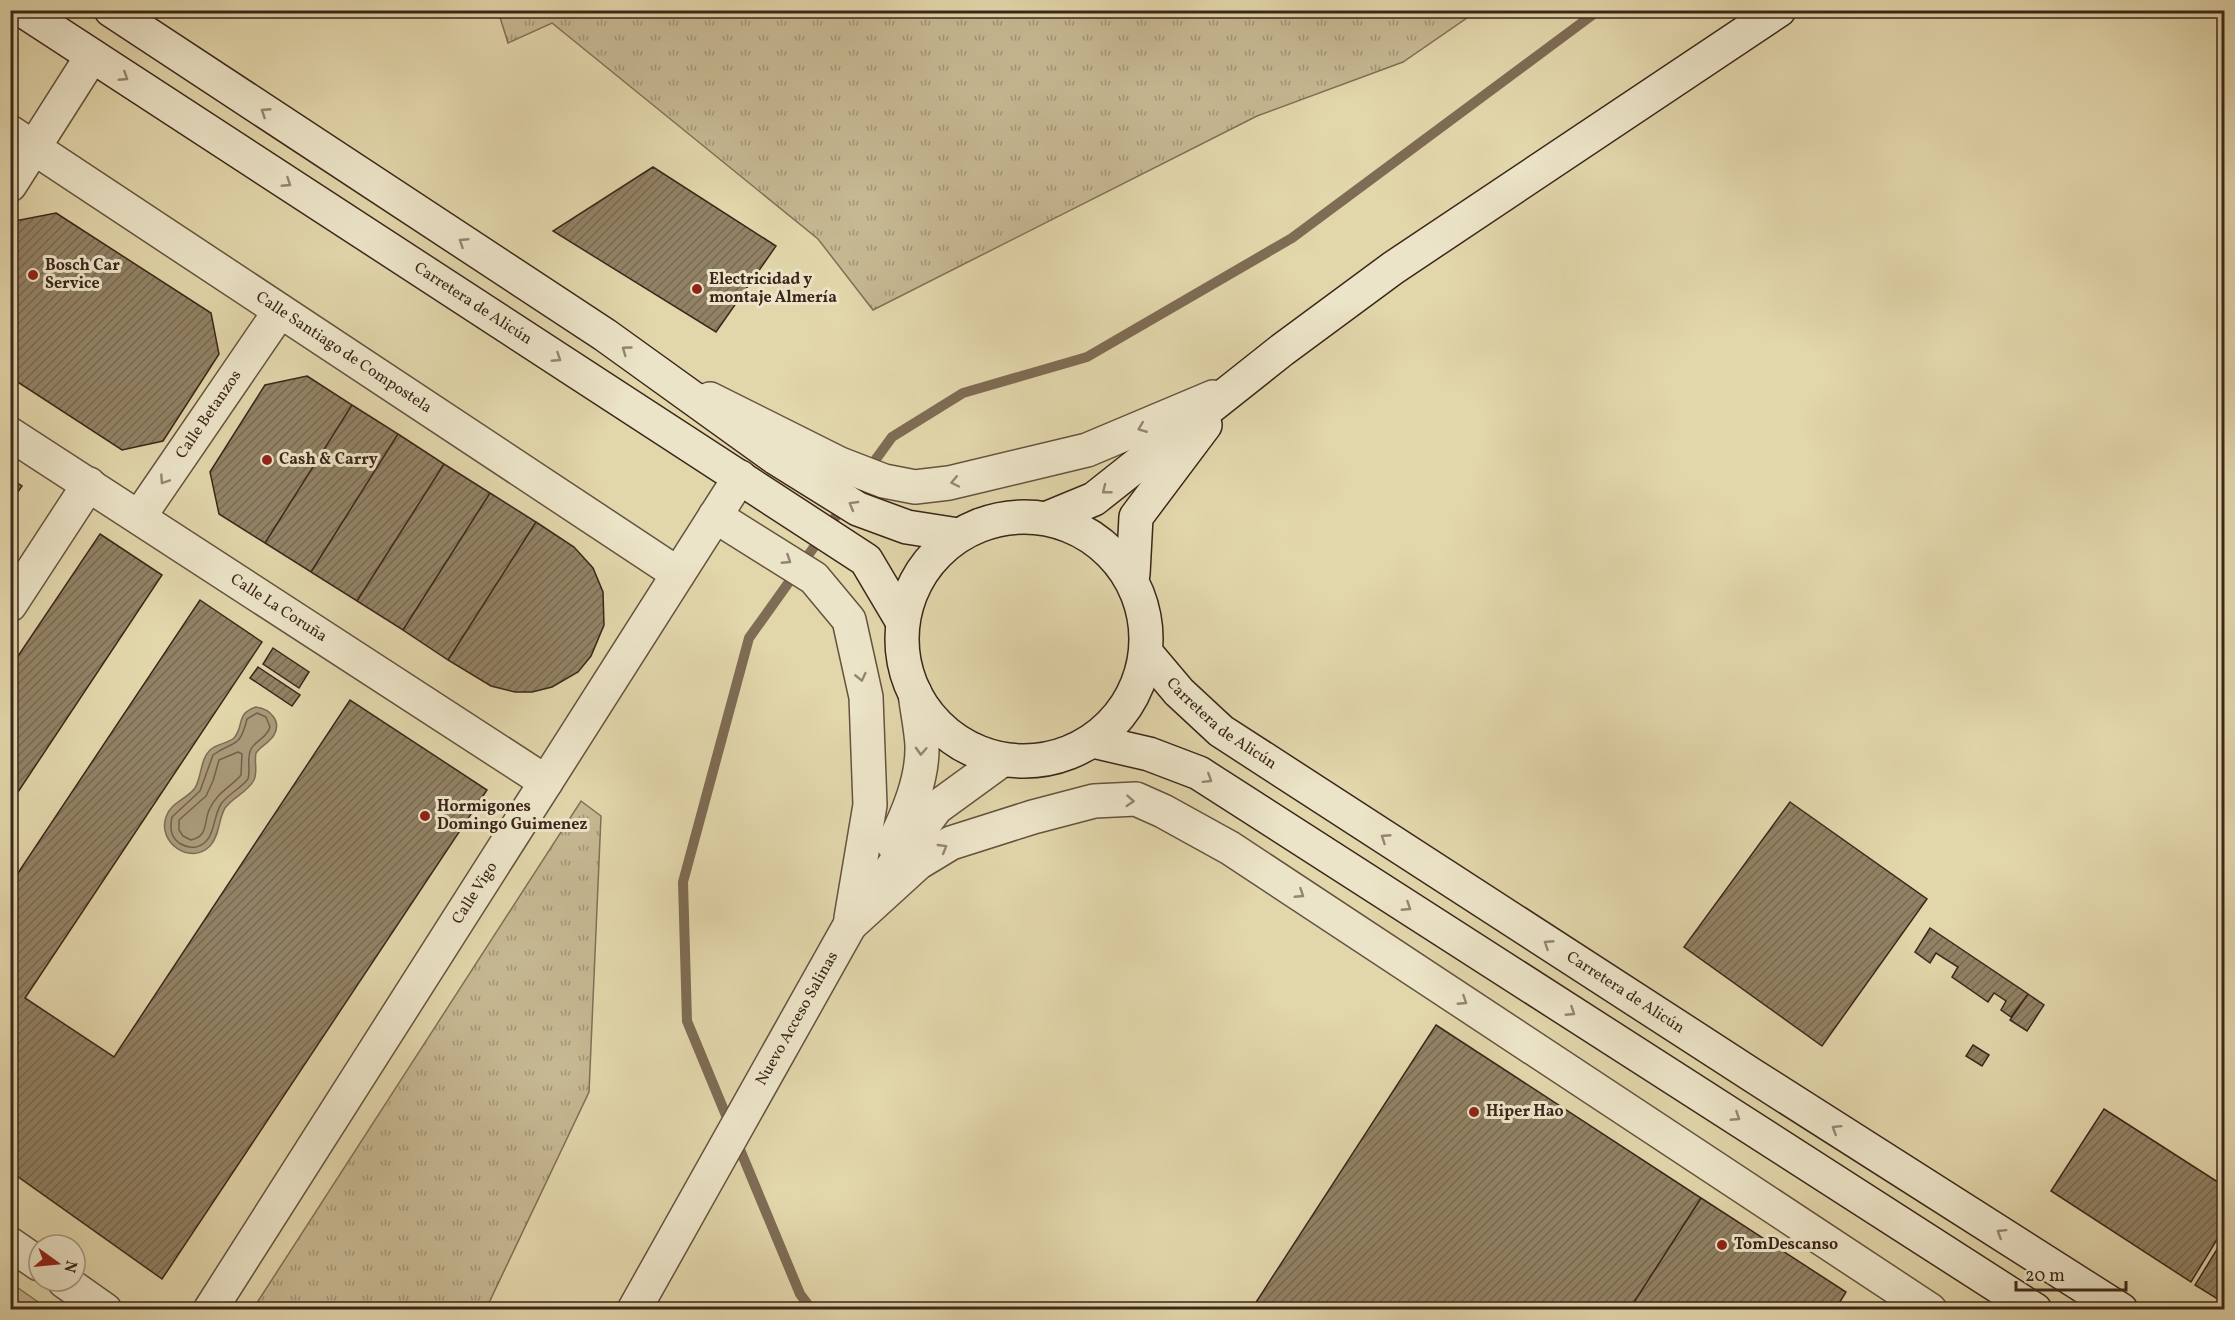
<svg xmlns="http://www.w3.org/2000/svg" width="2235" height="1320" font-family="Vollkorn,serif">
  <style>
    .grass { fill: url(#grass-tufts); stroke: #816f56; stroke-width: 1.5 }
    .garden { fill: #c6b892; stroke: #816f56; stroke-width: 1.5 }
    .water { fill: #aa9a7a; stroke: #7e6c54; stroke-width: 1.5 }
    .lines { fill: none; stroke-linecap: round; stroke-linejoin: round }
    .shore { stroke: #73604a; stroke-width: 1.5 }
    .stream { stroke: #7e6c54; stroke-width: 10 }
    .building { fill: url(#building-hatch); stroke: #3c261a; stroke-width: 1.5 }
    .minor-casing { stroke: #66523e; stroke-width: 36 }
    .tertiary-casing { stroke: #66523e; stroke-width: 36 }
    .secondary-casing { stroke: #3c261a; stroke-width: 36 }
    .minor { stroke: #ece4c8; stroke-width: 33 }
    .tertiary { stroke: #ece4c8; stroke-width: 33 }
    .secondary { stroke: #ece4c8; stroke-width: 33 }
    .oneway { stroke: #948571 }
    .poi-dot { fill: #8f2418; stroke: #ece4c8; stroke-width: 2 }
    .labels { text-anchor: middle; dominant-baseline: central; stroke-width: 6; stroke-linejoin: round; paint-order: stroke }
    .poi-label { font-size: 16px; font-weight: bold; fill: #3c261a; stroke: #ece4c8; text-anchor: start }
    .street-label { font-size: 16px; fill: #3c261a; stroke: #ece4c8 }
  </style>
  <defs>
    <pattern id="grass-tufts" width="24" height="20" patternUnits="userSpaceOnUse" patternTransform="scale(1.5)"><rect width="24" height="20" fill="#c6b892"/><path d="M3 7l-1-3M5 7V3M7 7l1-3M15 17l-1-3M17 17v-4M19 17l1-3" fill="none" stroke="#a29576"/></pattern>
    <pattern id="building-hatch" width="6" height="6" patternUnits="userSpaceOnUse" patternTransform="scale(1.5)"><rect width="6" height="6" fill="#928265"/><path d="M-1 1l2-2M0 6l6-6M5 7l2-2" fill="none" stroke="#786a52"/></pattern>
  </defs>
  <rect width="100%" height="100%" fill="#e2d6ab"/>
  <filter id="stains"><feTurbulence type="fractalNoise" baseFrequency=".00333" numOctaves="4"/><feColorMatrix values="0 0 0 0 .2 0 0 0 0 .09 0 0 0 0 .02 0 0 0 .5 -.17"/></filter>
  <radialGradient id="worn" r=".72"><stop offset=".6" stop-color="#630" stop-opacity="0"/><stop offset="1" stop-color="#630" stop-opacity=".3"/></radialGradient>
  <path class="grass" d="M498,11V10L1477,11L1403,62L1257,116L873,310L818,239L552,23L508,43Z
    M581,801L601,816L589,1092L486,1309H253Z"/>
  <path class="garden" d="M11,1283L48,1309H24L11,1300Z"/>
  <path class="water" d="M256,707C270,709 282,721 274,735C269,743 261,746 256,753C254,762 258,771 254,780C248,792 233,797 225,808C218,820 220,835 210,846C190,866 157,842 166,817C170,803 187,799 195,788C202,776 200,760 210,750C216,744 227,744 234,738C245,725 235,714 256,707Z"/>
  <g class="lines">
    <path class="shore" d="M257,713L266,717L270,727C267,738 256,740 251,749C246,759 251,769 248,779C240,789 228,794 221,804C212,818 216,842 196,847C190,848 184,846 179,843C170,836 170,827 172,817L200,791L213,755C234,739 239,751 247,719Z
      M238,752L242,754L241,775C230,788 217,792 209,810C204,822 208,837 191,840L183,836L179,830V820L206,796L213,781L219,760Z"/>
    <path class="stream" d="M868,470L892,437L963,393L1087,357L1292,238L1599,10
      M730,1125L687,1021L683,882L749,638L844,505
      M736,1140L800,1294L812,1310"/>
  </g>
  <path class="building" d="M653,167L776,246L716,332L553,231Z
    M56,213L211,313L219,354L163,441L122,450L10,377V228L15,221Z
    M307,376L352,405L265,543L219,514L210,472L265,385Z
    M352,405L398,434L311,572L265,543Z
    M398,434L444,464L357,601L311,572Z
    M444,464L490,493L403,630L357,601Z
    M10,478L22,486L10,503Z
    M490,493L536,522L448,660L403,630Z
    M536,522L574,547L593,568L603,592L604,625L591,656L578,672L552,687L532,692H515L491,686L448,660Z
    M100,534L162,575L10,804V668Z
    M200,600L262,642L25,998L114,1057L350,700L487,790L162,1279L10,1171V885Z
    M273,648L309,672L299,688L263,664Z
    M258,667L300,695L292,706L250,678Z
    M1790,802L1927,899L1822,1046L1684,947Z
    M1930,928L2028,994L2011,1017L2001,1010L2006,1001L1994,993L1988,1002L1952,977L1958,967L1936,953L1930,963L1915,952Z
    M2028,994L2044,1005L2027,1031L2010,1020Z
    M1436,1025L1701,1198L1629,1310H1251Z
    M1973,1045L1989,1055L1982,1066L1966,1056Z
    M2104,1109L2224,1186V1228L2191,1282L2051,1191Z
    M1701,1198L1846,1292L1835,1310H1629Z
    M2224,1238V1303L2195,1285Z"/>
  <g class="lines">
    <defs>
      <g id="minor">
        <path id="s1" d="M10,132L678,574"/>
        <path d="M10,185L92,56"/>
        <path d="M710,399L840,464L884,481L915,487L949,483L1087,450L1213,397"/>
        <path id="s2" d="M10,434L546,782"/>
        <path d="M715,516L814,578L849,620L866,697L870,805L851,918"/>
        <path id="s3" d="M139,517L280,311"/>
        <path d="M10,605L89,484"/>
        <path d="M893,844C908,814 923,779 922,745C921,728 917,710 915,693"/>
        <path d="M850,925L918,863L951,843L1033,817L1094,801L1136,799L1163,811L1230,848L1930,1310"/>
        <path id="s4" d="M210,1310L740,477"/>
        <path id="s5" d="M634,1310L850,925L936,808L1002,760"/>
      </g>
      <path id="tertiary" d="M10,1244L39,1264
        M64,1281L105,1310"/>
      <g id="secondary">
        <path id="s6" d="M22,10L866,560L901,619"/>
        <path d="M111,10L605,335L776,458L858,509L907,527L958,535"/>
        <circle cx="1024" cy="639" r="122"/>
        <path d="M1048,518L1094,499L1282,350L1393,268L1779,10"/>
        <path d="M1133,574L1136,517L1205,425"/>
        <path id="s7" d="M1146,653L1179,692L1221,731L1752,1075L2121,1310"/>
        <path d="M1093,741L1149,754L1199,773L2035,1310"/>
      </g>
    </defs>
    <use href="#minor" class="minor-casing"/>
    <use href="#tertiary" class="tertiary-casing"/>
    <use href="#secondary" class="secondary-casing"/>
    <use href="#minor" class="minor"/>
    <use href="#tertiary" class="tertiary"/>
    <use href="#secondary" class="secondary"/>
  </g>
  <defs><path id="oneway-chevron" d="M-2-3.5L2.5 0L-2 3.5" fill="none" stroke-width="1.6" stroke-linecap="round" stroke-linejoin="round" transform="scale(1.5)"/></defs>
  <g class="oneway">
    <use href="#oneway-chevron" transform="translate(124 77) rotate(33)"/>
    <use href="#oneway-chevron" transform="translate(265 112) rotate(-147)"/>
    <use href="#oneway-chevron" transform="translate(287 183) rotate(33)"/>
    <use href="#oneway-chevron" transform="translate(463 242) rotate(-147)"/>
    <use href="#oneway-chevron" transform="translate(626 350) rotate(-144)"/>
    <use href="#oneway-chevron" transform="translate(557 358) rotate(33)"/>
    <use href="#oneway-chevron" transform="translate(1142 428) rotate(158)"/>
    <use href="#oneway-chevron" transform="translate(164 480) rotate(124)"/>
    <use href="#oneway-chevron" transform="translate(955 482) rotate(168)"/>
    <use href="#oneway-chevron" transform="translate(1106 490) rotate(142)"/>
    <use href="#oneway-chevron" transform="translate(853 505) rotate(-150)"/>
    <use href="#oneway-chevron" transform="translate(787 560) rotate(33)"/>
    <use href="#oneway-chevron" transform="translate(861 677) rotate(77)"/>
    <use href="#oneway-chevron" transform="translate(921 751) rotate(93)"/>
    <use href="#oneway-chevron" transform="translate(1208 779) rotate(32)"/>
    <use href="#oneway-chevron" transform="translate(1130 801) rotate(4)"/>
    <use href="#oneway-chevron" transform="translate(1385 838) rotate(-147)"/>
    <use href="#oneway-chevron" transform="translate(943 848) rotate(-30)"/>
    <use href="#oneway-chevron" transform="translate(1300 894) rotate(33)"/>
    <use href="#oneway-chevron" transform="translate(1407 907) rotate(33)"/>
    <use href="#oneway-chevron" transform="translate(1548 944) rotate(-147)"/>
    <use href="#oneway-chevron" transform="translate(1463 1001) rotate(33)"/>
    <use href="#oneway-chevron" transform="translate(1571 1012) rotate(33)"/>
    <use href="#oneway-chevron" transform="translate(1736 1117) rotate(33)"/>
    <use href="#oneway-chevron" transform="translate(1836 1129) rotate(-148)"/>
    <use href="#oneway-chevron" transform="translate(2001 1233) rotate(-148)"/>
  </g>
  <g class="poi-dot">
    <circle cx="33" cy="275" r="6"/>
    <circle cx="697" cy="289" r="6"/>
    <circle cx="267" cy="460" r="6"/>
    <circle cx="425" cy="816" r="6"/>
    <circle cx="1474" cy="1112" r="6"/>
    <circle cx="1722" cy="1245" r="6"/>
  </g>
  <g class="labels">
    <g class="poi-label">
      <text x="45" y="266">Bosch Car<tspan x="45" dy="18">Service</tspan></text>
      <text x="709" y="280">Electricidad y<tspan x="709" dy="18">montaje Almería</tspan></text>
      <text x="279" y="460">Cash &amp; Carry</text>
      <text x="437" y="807">Hormigones<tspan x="437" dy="18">Domingo Guimenez</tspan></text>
      <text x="1486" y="1112">Hiper Hao</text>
      <text x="1734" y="1245">TomDescanso</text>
    </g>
    <g class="street-label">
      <text stroke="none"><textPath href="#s6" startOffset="538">Carretera de Alicún</textPath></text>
      <text stroke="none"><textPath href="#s1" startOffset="400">Calle Santiago de Compostela</textPath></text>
      <text stroke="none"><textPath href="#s3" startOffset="124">Calle Betanzos</textPath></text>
      <text stroke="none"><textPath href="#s2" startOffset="320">Calle La Coruña</textPath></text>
      <text stroke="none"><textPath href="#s7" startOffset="104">Carretera de Alicún</textPath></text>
      <text stroke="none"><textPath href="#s4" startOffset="494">Calle Vigo</textPath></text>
      <text stroke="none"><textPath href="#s7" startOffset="590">Carretera de Alicún</textPath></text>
      <text stroke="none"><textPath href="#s5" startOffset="334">Nuevo Acceso Salinas</textPath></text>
    </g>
  </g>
  <rect width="2235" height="1320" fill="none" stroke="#e2d6ab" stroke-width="36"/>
  <rect x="12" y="12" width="2211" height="1296" fill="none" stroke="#3c261a" stroke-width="3"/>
  <rect x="18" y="18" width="2199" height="1284" fill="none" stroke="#3c261a" stroke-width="1.5"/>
  <g transform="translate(57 1263) rotate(105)"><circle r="28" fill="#ece4c8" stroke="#a69882" stroke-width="1.5"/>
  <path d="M0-4.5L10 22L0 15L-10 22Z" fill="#8f2418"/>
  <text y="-9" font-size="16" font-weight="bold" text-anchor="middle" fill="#3c261a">N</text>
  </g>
  <path d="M2016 1281v9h110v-9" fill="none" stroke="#3c261a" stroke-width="3"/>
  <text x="2025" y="1281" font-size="18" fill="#3c261a" stroke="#ece4c8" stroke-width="4.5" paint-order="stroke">20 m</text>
  <rect width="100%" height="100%" filter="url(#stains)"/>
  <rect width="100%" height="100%" fill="url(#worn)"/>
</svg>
